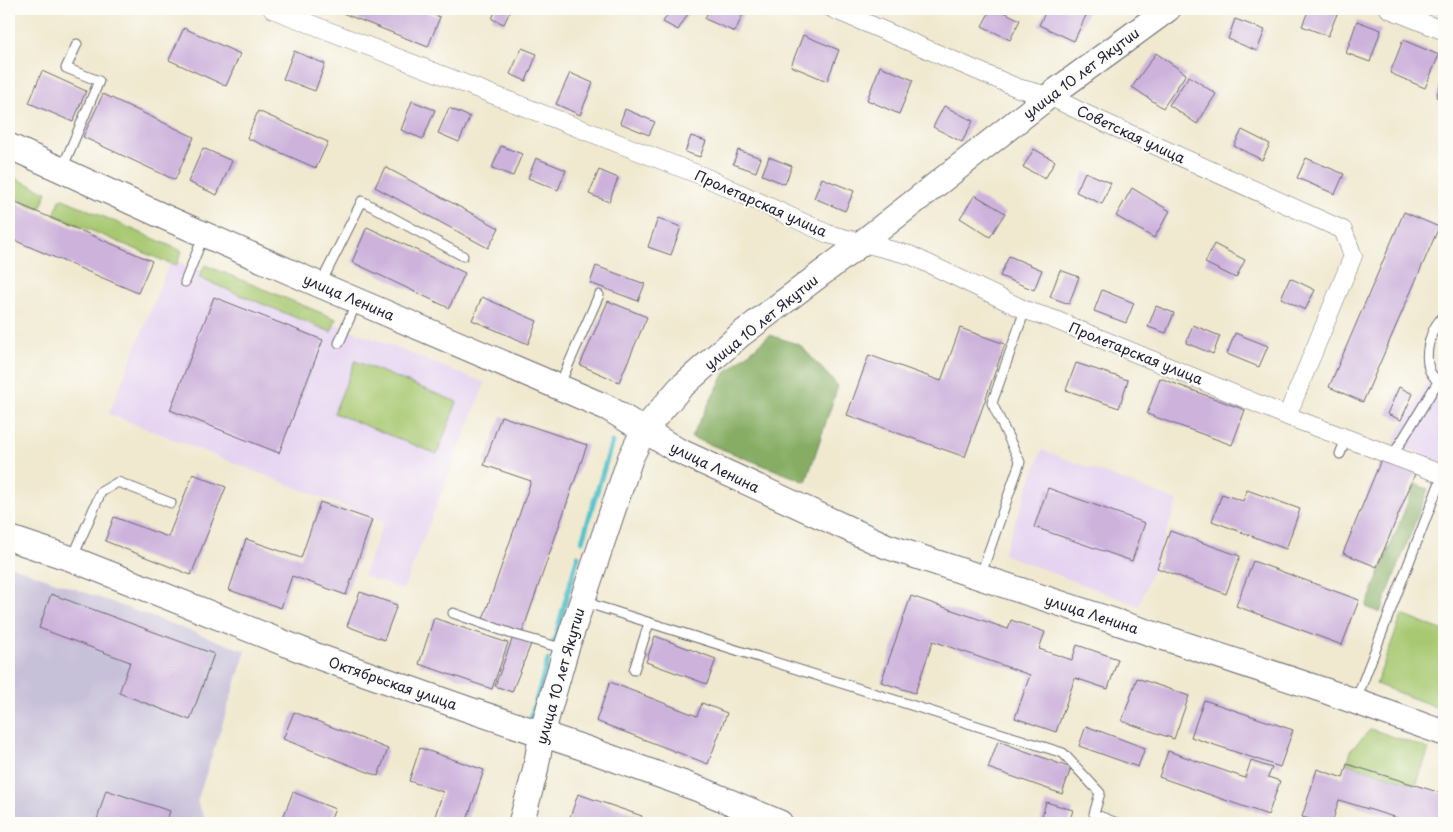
<svg xmlns="http://www.w3.org/2000/svg" width="1453" height="832" font-family="'Playpen Sans',sans-serif">
  <style>
    .built { fill: #e5d3f1 }
    .industrial { fill: #c7c0d9 }
    .green { fill: #a8c972; stroke: #657656 }
    .forest { fill: #86ad64; stroke: #546850 }
    .lines { fill: none; stroke-linecap: round; stroke-linejoin: round }
    .stream { stroke: #55c2cc; stroke-width: 5 }
    .building { fill: #cdb3dc }
    .lane-casing { stroke: #6a686f; stroke-width: 11 }
    .street-casing { stroke: #6a686f; stroke-width: 19 }
    .secondary-casing { stroke: #6a686f; stroke-width: 27 }
    .lane { stroke: #fff; stroke-width: 9 }
    .street { stroke: #fff; stroke-width: 18 }
    .secondary { stroke: #fff; stroke-width: 25 }
    .labels { text-anchor: middle; dominant-baseline: central; stroke-width: 4; stroke-linejoin: round; paint-order: stroke }
    .street-label { font-size: 14px; fill: #22223b; stroke: #fdfcf7 }
  </style>
  <rect width="100%" height="100%" fill="#fdfcf7"/>
  <filter id="ink" filterUnits="userSpaceOnUse"><feTurbulence type="fractalNoise" baseFrequency=".02" numOctaves="2"/><feDisplacementMap in="SourceGraphic" scale="10" xChannelSelector="R" yChannelSelector="G"/><feConvolveMatrix kernelMatrix="1 2 1 2 8 2 1 2 1" color-interpolation-filters="sRGB"/></filter>
  <filter id="wash" filterUnits="userSpaceOnUse"><feTurbulence type="fractalNoise" baseFrequency=".0096" numOctaves="4" result="noise"/><feDisplacementMap in="SourceGraphic" scale="20" xChannelSelector="R" yChannelSelector="G"/><feGaussianBlur stdDeviation="1.12" result="paint"/><feColorMatrix in="noise" values="0 0 0 0 0 0 0 0 0 0 0 0 0 0 0 0 0 1.4 0 .05"/><feComposite in="paint" operator="in"/></filter>
  <g filter="url(#wash)">
    <rect width="100%" height="100%" fill="#f0e9d0"/>
    <path class="built" d="M171,259L485,383L403,590L363,575L384,522L109,414Z
      M1444,352V463L1393,442Z
      M1042,450L1178,501L1139,606L1003,554Z"/>
    <path class="industrial" d="M9,565L246,651L197,802L207,823H9Z"/>
    <path class="green" d="M9,176L47,192L40,209L9,196Z
      M61,198L182,251L176,266L54,215Z
      M205,265L336,319L331,332L199,278Z
      M355,361L457,402L437,454L334,413Z
      M1402,615L1444,631V710L1376,684Z
      M1371,729L1429,749L1416,785L1347,764L1352,748Z"/>
    <path class="forest" d="M770,335L800,345L838,386L806,482L691,437L725,373Z
      M1415,484L1428,489L1380,613L1366,607Z"/>
    <g class="lines">
      <path class="stream" d="M582,541L612,442
        M553,645L578,556
        M529,724L548,660"/>
    </g>
    <g id="blocks">
      <path class="building" d="M342,9H418L440,17L428,47L340,12Z
        M496,9H511L504,24L492,19Z
        M671,9H691L678,30L663,22Z
        M709,9H745L735,32L705,19Z
        M991,9H998L1020,20L1010,40L982,26Z
        M1047,9H1089L1074,41L1039,25Z
        M1309,9H1324L1337,14L1328,36L1302,26Z
        M1235,19L1265,30L1257,51L1228,39Z
        M1357,21L1381,30L1370,62L1346,53Z
        M184,28L240,54L226,86L169,60Z
        M803,35L839,50L827,81L791,66Z
        M1403,40L1439,55L1425,88L1390,73Z
        M522,48L537,54L526,81L510,74Z
        M294,51L325,64L315,91L283,79Z
        M1156,53L1186,74L1163,108L1132,87Z
        M880,66L913,80L899,114L867,100Z
        M42,71L86,91L73,122L29,103Z
        M570,73L593,83L580,115L556,104Z
        M1444,75V100L1436,97Z
        M1189,76L1216,94L1197,124L1169,105Z
        M103,94L194,137L175,180L83,137Z
        M412,101L435,110L423,139L401,130Z
        M944,106L973,121L962,142L933,127Z
        M449,108L470,117L459,142L438,133Z
        M625,109L655,122L649,135L620,123Z
        M258,111L328,142L316,168L247,138Z
        M1242,130L1270,144L1262,160L1234,146Z
        M691,136L706,141L700,157L685,152Z
        M501,146L522,154L513,176L492,168Z
        M203,148L232,161L217,195L188,182Z
        M1034,149L1055,161L1045,179L1023,167Z
        M738,150L761,158L756,172L733,164Z
        M769,157L792,166L785,184L762,175Z
        M536,158L566,170L558,190L528,178Z
        M1306,158L1344,174L1335,194L1297,178Z
        M385,167L499,228L488,248L375,187Z
        M599,170L618,178L609,202L589,194Z
        M1085,172L1111,183L1102,204L1076,192Z
        M822,178L854,191L845,211L814,198Z
        M1132,188L1170,211L1154,238L1116,216Z
        M975,195L1005,213L990,237L960,218Z
        M9,200L152,261L138,293L9,238Z
        M1404,212L1439,227L1363,402L1329,387Z
        M658,218L681,227L671,255L648,247Z
        M367,227L465,273L449,308L352,262Z
        M1214,244L1245,260L1236,278L1205,263Z
        M1009,256L1042,270L1034,290L1000,276Z
        M596,266L645,284L638,301L590,283Z
        M1060,270L1079,277L1069,304L1050,297Z
        M1290,278L1315,290L1305,310L1281,298Z
        M1102,290L1134,303L1126,323L1094,311Z
        M214,297L323,340L279,453L170,410Z
        M482,297L537,321L528,344L472,320Z
        M608,301L647,317L619,382L580,365Z
        M1156,306L1174,313L1166,333L1148,327Z
        M1193,325L1220,336L1213,354L1186,343Z
        M960,328L1005,344L965,457L847,415L869,355L941,381Z
        M1235,333L1268,346L1259,367L1227,354Z
        M1076,363L1128,380L1119,408L1066,390Z
        M1160,378L1245,410L1232,445L1147,414Z
        M1399,387L1413,394L1401,420L1387,414Z
        M501,416L587,445L520,639L481,625L531,481L484,465Z
        M1444,426V442L1439,439Z
        M1383,455L1417,469L1377,567L1343,553Z
        M193,474L226,487L191,575L105,541L114,517L168,537Z
        M1048,488L1145,523L1132,561L1034,527Z
        M1247,490L1300,509L1286,549L1212,521L1222,494L1243,501Z
        M320,502L372,520L346,595L292,576L281,608L229,590L246,539L301,558Z
        M1170,531L1240,556L1226,594L1157,568Z
        M1253,561L1359,600L1342,645L1236,606Z
        M360,592L397,605L384,640L347,626Z
        M51,594L214,654L190,720L119,693L130,662L39,628Z
        M911,596L1008,629L1011,620L1045,632L1039,649L1072,660L1077,645L1118,659L1108,689L1075,678L1056,732L1015,718L1030,675L933,641L915,693L881,682Z
        M434,618L508,643L492,689L419,664Z
        M655,636L716,659L707,684L646,662Z
        M513,637L531,644L512,692L495,686Z
        M1137,678L1189,696L1174,739L1122,721Z
        M610,682L697,716L702,703L727,713L708,764L596,721Z
        M1204,700L1293,730L1280,767L1191,737Z
        M294,712L388,749L378,776L283,739Z
        M1086,726L1145,748L1138,767L1079,746Z
        M998,741L1071,768L1062,794L988,768Z
        M420,748L484,770L466,823H456L435,816L443,792L409,781Z
        M1168,751L1245,778L1251,761L1272,768L1268,777L1280,781L1268,815L1159,777Z
        M1347,764L1444,794V823H1413L1339,800L1332,823H1322L1302,817L1317,769L1343,778Z
        M106,790L170,811L166,823H96Z
        M293,792L335,809L329,823H281Z
        M578,794L642,816L639,823H568Z
        M1046,802L1073,810L1069,823H1040Z"/>
    </g>
  </g>
  <g filter="url(#ink)">
    <use href="#blocks" fill-opacity="0" stroke="#6a686f" stroke-width="1"/>
    <g class="lines">
      <defs>
        <path id="lane" d="M62,169L99,81L66,68L77,44
          M185,282L203,237
          M320,285L362,201L463,256
          M339,343L357,301
          M1438,382C1435,378 1430,373 1429,369C1424,351 1431,327 1444,316
          M559,386L599,295
          M1340,454L1346,438
          M1393,455L1444,372
          M73,557L101,492L118,482L171,503
          M980,577L1020,462L992,403L1025,310
          M584,602L1063,753L1100,793L1094,814L1117,823
          M453,613L512,634L565,649
          M634,670L649,623
          M1356,700L1443,474"/>
        <path id="street" d="M272,9L705,177L828,234L910,255L1025,310L1053,319L1287,416L1444,475
          M833,9L1018,88L1049,96L1090,116L1343,230L1353,256L1287,416
          M1389,9L1444,31"/>
        <path id="secondary" d="M9,146L169,219L320,285L608,408L677,450L886,546L1326,691L1444,733
          M9,538L72,559L322,658L467,709L584,748L704,791L780,823
          M521,823L535,772L542,733L566,649L630,459L644,430L680,388L740,335L863,242L1049,96L1168,9"/>
      </defs>
      <use href="#lane" class="lane-casing"/>
      <use href="#street" class="street-casing"/>
      <use href="#secondary" class="secondary-casing"/>
      <use href="#lane" class="lane"/>
      <use href="#street" class="street"/>
      <use href="#secondary" class="secondary"/>
    </g>
  </g>
  <g class="labels">
    <g class="street-label">
      <text transform="translate(1081 73) rotate(-37)">улица 10 лет Якутии</text>
      <text transform="translate(1131 134) rotate(25)">Советская улица</text>
      <text transform="translate(761 203) rotate(24)">Пролетарская улица</text>
      <text transform="translate(349 297) rotate(23)">улица Ленина</text>
      <text transform="translate(761 322) rotate(-39)">улица 10 лет Якутии</text>
      <text transform="translate(1136 353) rotate(22)">Пролетарская улица</text>
      <text transform="translate(715 467) rotate(26)">улица Ленина</text>
      <text transform="translate(1092 614) rotate(18)">улица Ленина</text>
      <text transform="translate(560 676) rotate(-74)">улица 10 лет Якутии</text>
      <text transform="translate(393 683) rotate(19)">Октябрьская улица</text>
    </g>
  </g>
  <rect width="1453" height="832" fill="none" stroke="#fdfcf7" stroke-width="30"/>
</svg>
